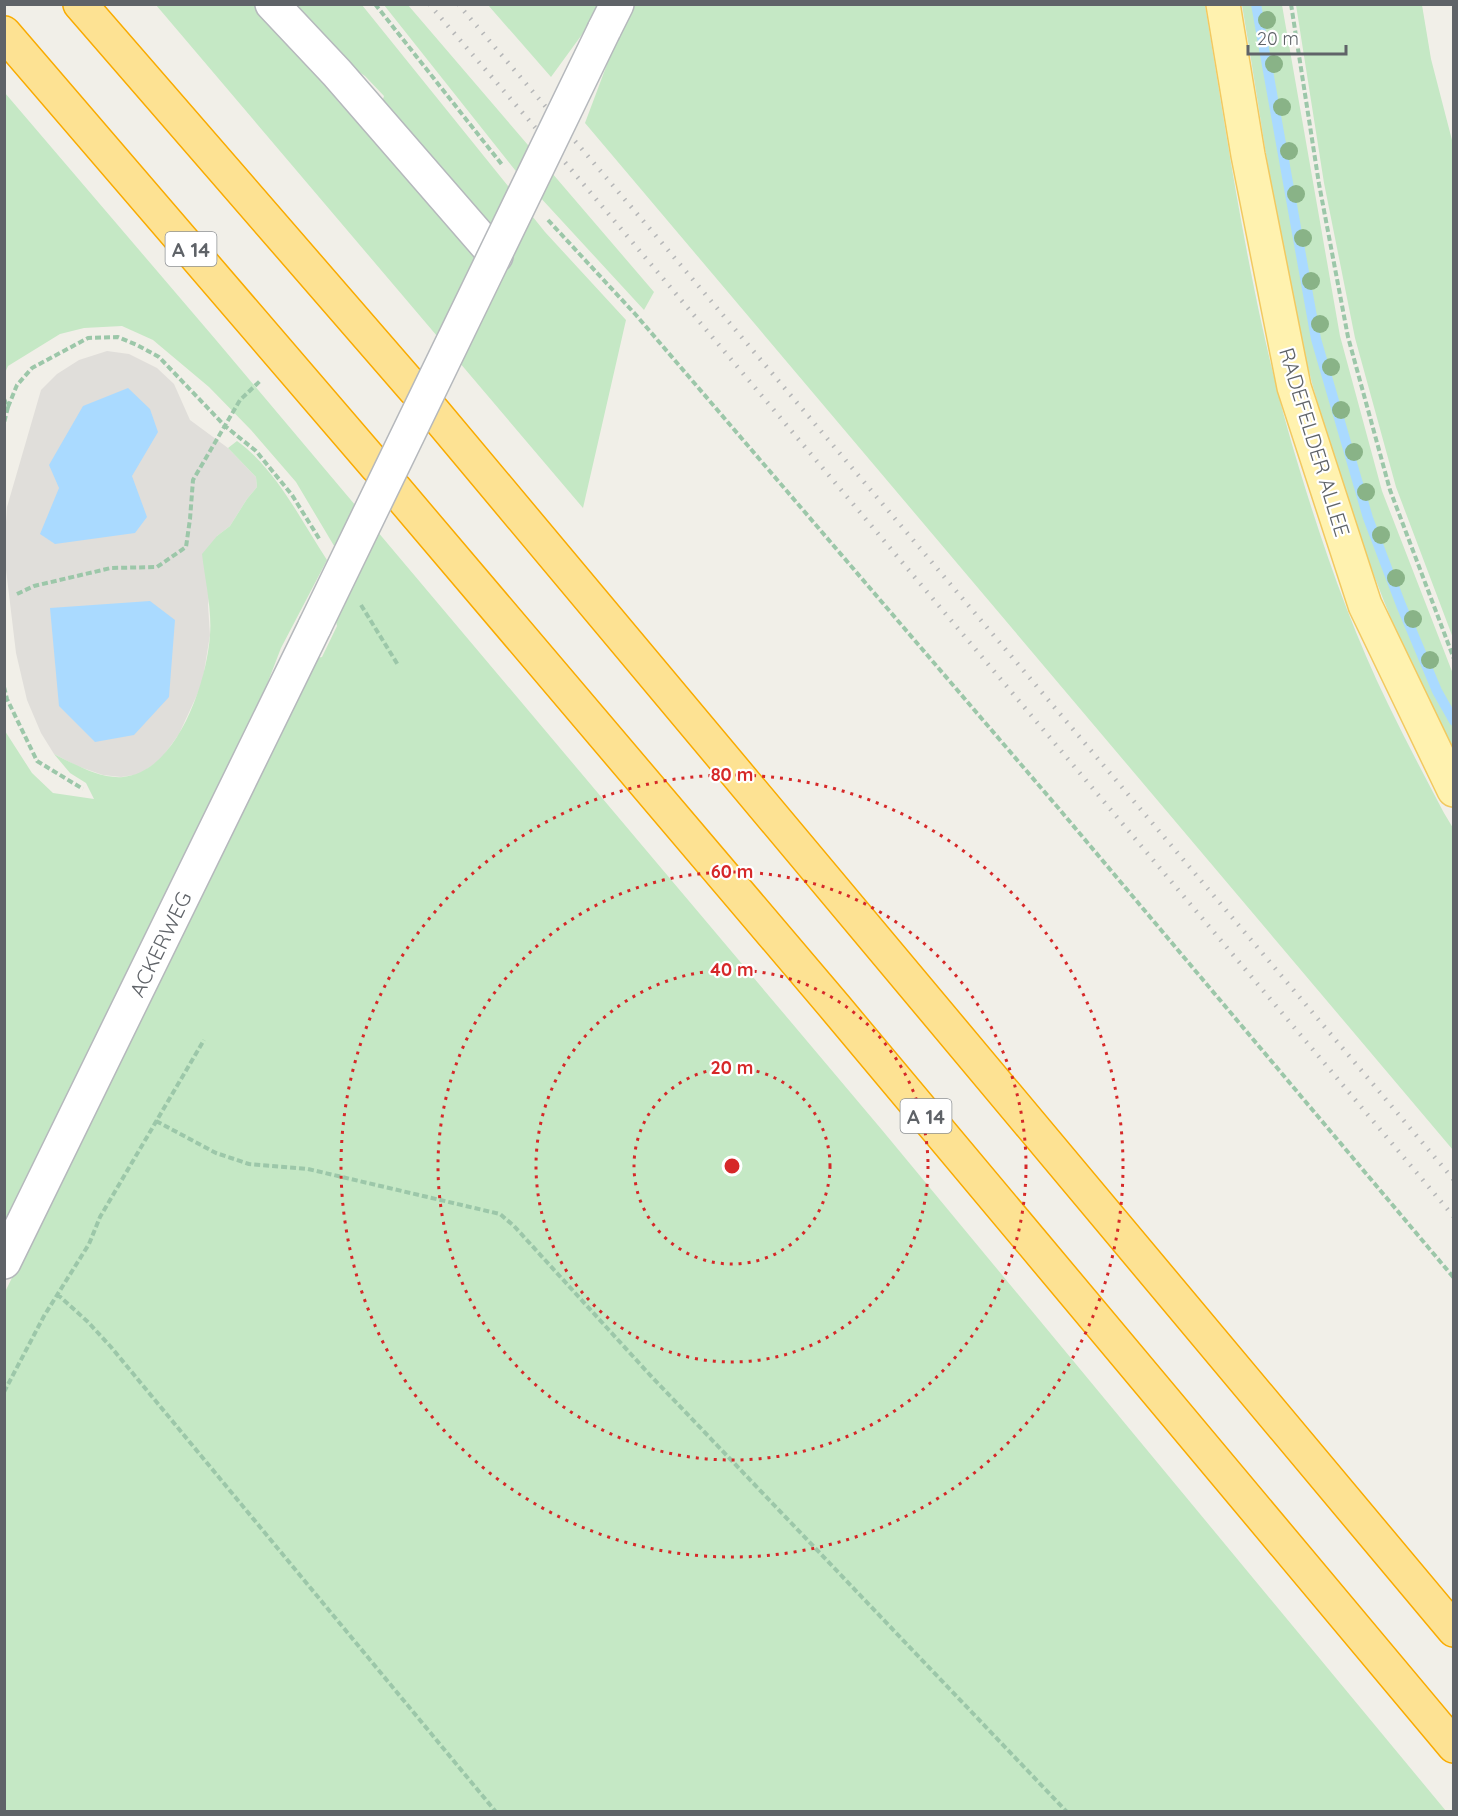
<svg xmlns="http://www.w3.org/2000/svg" width="1458" height="1816" font-family="Quicksand,sans-serif">
  <style>
    .industrial { fill: #e0deda }
    .green { fill: #c5e8c5 }
    .water { fill: #aadaff }
    .lines { fill: none; stroke-linecap: round; stroke-linejoin: round }
    .stream { stroke: #aadaff; stroke-width: 10 }
    .minor-casing { stroke: #b5b8bc; stroke-width: 36 }
    .major-casing { stroke: #f2c960; stroke-width: 36 }
    .highway-casing { stroke: #f9ab00; stroke-width: 36 }
    .path { stroke: #9cc7a9; stroke-width: 4; stroke-dasharray: 6 3; stroke-linecap: butt }
    .minor { stroke: #fff; stroke-width: 33 }
    .major { stroke: #fff2af; stroke-width: 33 }
    .highway { stroke: #fde293; stroke-width: 33 }
    .rail { stroke: #b6b7b8; stroke-width: 4.5; stroke-dasharray: 1.5 8; stroke-linecap: butt }
    .minor-bridge-casing { stroke: #b5b8bc; stroke-width: 36; stroke-linecap: butt }
    .minor-bridge { stroke: #fff; stroke-width: 33 }
    .tree { fill: #89b387 }
    .ring { fill: none; stroke: #d62828; stroke-width: 3; stroke-dasharray: 3 6 }
    .labels { text-anchor: middle; dominant-baseline: central; stroke-width: 4.5; stroke-linejoin: round; paint-order: stroke }
    .shield { fill: #fff; stroke: #8f9295; stroke-width: 1.5 }
    .shield-label { font-size: 20px; font-weight: bold; fill: #5f6368 }
    .street-label { font-size: 21px; fill: #5f6368; stroke: #fff }
    .centre { fill: #d62828; stroke: #fff; stroke-width: 3 }
    .ring-label { font-size: 18px; text-anchor: middle; font-weight: bold; fill: #d62828; stroke: #fff; stroke-width: 4.5; stroke-linejoin: round; paint-order: stroke }
  </style>
  <rect width="100%" height="100%" fill="#f1efe8"/>
  <path class="industrial" d="M107,351L129,354L157,368L174,384L190,420L228,448L256,477L257,487L247,499L230,526L217,536L208,605L210,635L202,684L179,734L161,759L140,774L121,777L103,775L77,766L54,754L41,733L27,700L16,653L4,553L7,507L41,390L57,374L79,360Z"/>
  <path class="green" d="M156,5H259L328,81L336,99L355,120C373,120 379,113 384,96L365,76L347,64L283,5H362L545,232L626,320L583,508Z
    M384,5H408L654,292L644,310L515,170Z
    M488,5H600L594,18L551,77Z
    M633,5H1205C1231,160 1253,320 1300,471C1324,550 1352,630 1388,704C1406,741 1425,777 1444,813L1453,828V1150L585,123L615,43Z
    M1242,5H1282L1340,336L1382,491L1453,674V755C1387,624 1337,486 1302,344C1276,234 1261,116 1242,5Z
    M1296,5H1422L1431,59L1453,144V638L1396,487L1355,338L1324,183Z
    M5,93L216,340L882,1130L1446,1811H5V1292L317,658L322,657L337,626L335,618L355,581L296,482L251,430L209,387L153,340L122,326L84,328L60,334L8,366L5,373Z
    M237,441C277,470 300,519 327,560L281,648L259,705L5,1235V731L32,773L53,793L94,799L86,783L70,773L54,754C74,764 100,779 123,777C177,772 207,682 210,635C212,609 205,580 202,554L217,536L230,526L247,499L257,487L256,477L228,448Z"/>
  <path class="water" d="M128,388L150,409L158,432L132,476L147,517L135,533L55,544L40,534L59,488L49,465L83,406Z
    M150,601L175,620L169,697L134,735L95,742L59,706L50,608Z"/>
  <g class="lines">
    <path class="stream" d="M1256,4L1316,339L1368,518L1401,605L1437,691L1454,721"/>
    <defs>
      <path id="minor" d="M272,4L337,73L496,256
        M604,30L617,4
        M4,1262L315,626"/>
      <path id="major" d="M1223,4L1248,155L1294,387L1365,605L1454,790"/>
      <path id="highway" d="M80,4L415,390
        M4,33L377,467
        M433,411L1454,1630
        M395,489L835,1007L1454,1746"/>
    </defs>
    <use href="#minor" class="minor-casing"/>
    <use href="#major" class="major-casing"/>
    <use href="#highway" class="highway-casing"/>
    <path class="path" d="M375,4L503,166
      M1291,4L1319,184L1348,337L1390,490L1454,659
      M548,220L636,315L1060,810L1454,1278
      M4,399L8,407L4,423
      M8,407L17,385L32,368L88,338L118,337L137,345L159,357L225,426L256,451L292,495L320,540
      M17,594L34,586L111,568L157,567L186,547L190,519L193,480L240,400L260,381
      M361,605L398,665
      M4,687L7,699L37,761L83,789
      M156,1121L216,1153L249,1164L308,1169L500,1214L514,1226L650,1375L1067,1812
      M57,1294L88,1322L111,1347L496,1812
      M4,1392L44,1316L89,1244L100,1217L204,1040"/>
    <use href="#minor" class="minor"/>
    <use href="#major" class="major"/>
    <use href="#highway" class="highway"/>
    <path class="rail" d="M429,4L558,154L1454,1217
      M458,4L662,243L1454,1180"/>
    <defs>
      <path id="minor-bridge" d="M315,626L604,30"/>
    </defs>
    <use href="#minor-bridge" class="minor-bridge-casing"/>
    <use href="#minor-bridge" class="minor-bridge"/>
  </g>
  <g class="tree">
    <circle cx="1267" cy="20" r="9"/>
    <circle cx="1274" cy="64" r="9"/>
    <circle cx="1282" cy="107" r="9"/>
    <circle cx="1289" cy="151" r="9"/>
    <circle cx="1296" cy="194" r="9"/>
    <circle cx="1303" cy="238" r="9"/>
    <circle cx="1311" cy="281" r="9"/>
    <circle cx="1320" cy="324" r="9"/>
    <circle cx="1331" cy="367" r="9"/>
    <circle cx="1341" cy="410" r="9"/>
    <circle cx="1354" cy="452" r="9"/>
    <circle cx="1366" cy="492" r="9"/>
    <circle cx="1381" cy="535" r="9"/>
    <circle cx="1396" cy="578" r="9"/>
    <circle cx="1413" cy="619" r="9"/>
    <circle cx="1430" cy="660" r="9"/>
  </g>
  <g class="ring">
    <circle cx="732" cy="1166" r="98"/>
    <circle cx="732" cy="1166" r="196"/>
    <circle cx="732" cy="1166" r="294"/>
    <circle cx="732" cy="1166" r="391"/>
  </g>
  <g class="labels">
    <g class="shield">
      <rect x="165.5" y="232" width="51" height="34" rx="4.5"/>
      <rect x="900.5" y="1099" width="51" height="34" rx="4.5"/>
    </g>
    <g class="shield-label">
      <text x="191" y="249">A 14</text>
      <text x="926" y="1116">A 14</text>
    </g>
    <g class="street-label">
      <text transform="translate(1315 442) rotate(73)">RADEFELDER ALLEE</text>
      <text transform="translate(160 944) rotate(-64)">ACKERWEG</text>
    </g>
  </g>
  <circle cx="732" cy="1166" r="9" class="centre"/>
  <g class="ring-label">
    <text x="732" y="781">80 m</text>
    <text x="732" y="878">60 m</text>
    <text x="732" y="976">40 m</text>
    <text x="732" y="1074">20 m</text>
  </g>
  <rect width="1458" height="1816" fill="none" stroke="#5f6368" stroke-width="12"/>
  <path d="M1248 45v9h98v-9" fill="none" stroke="#5f6368" stroke-width="3"/>
  <text x="1257" y="45" font-size="18" fill="#5f6368" stroke="#ffffff" stroke-width="4.5" paint-order="stroke">20 m</text>
</svg>
